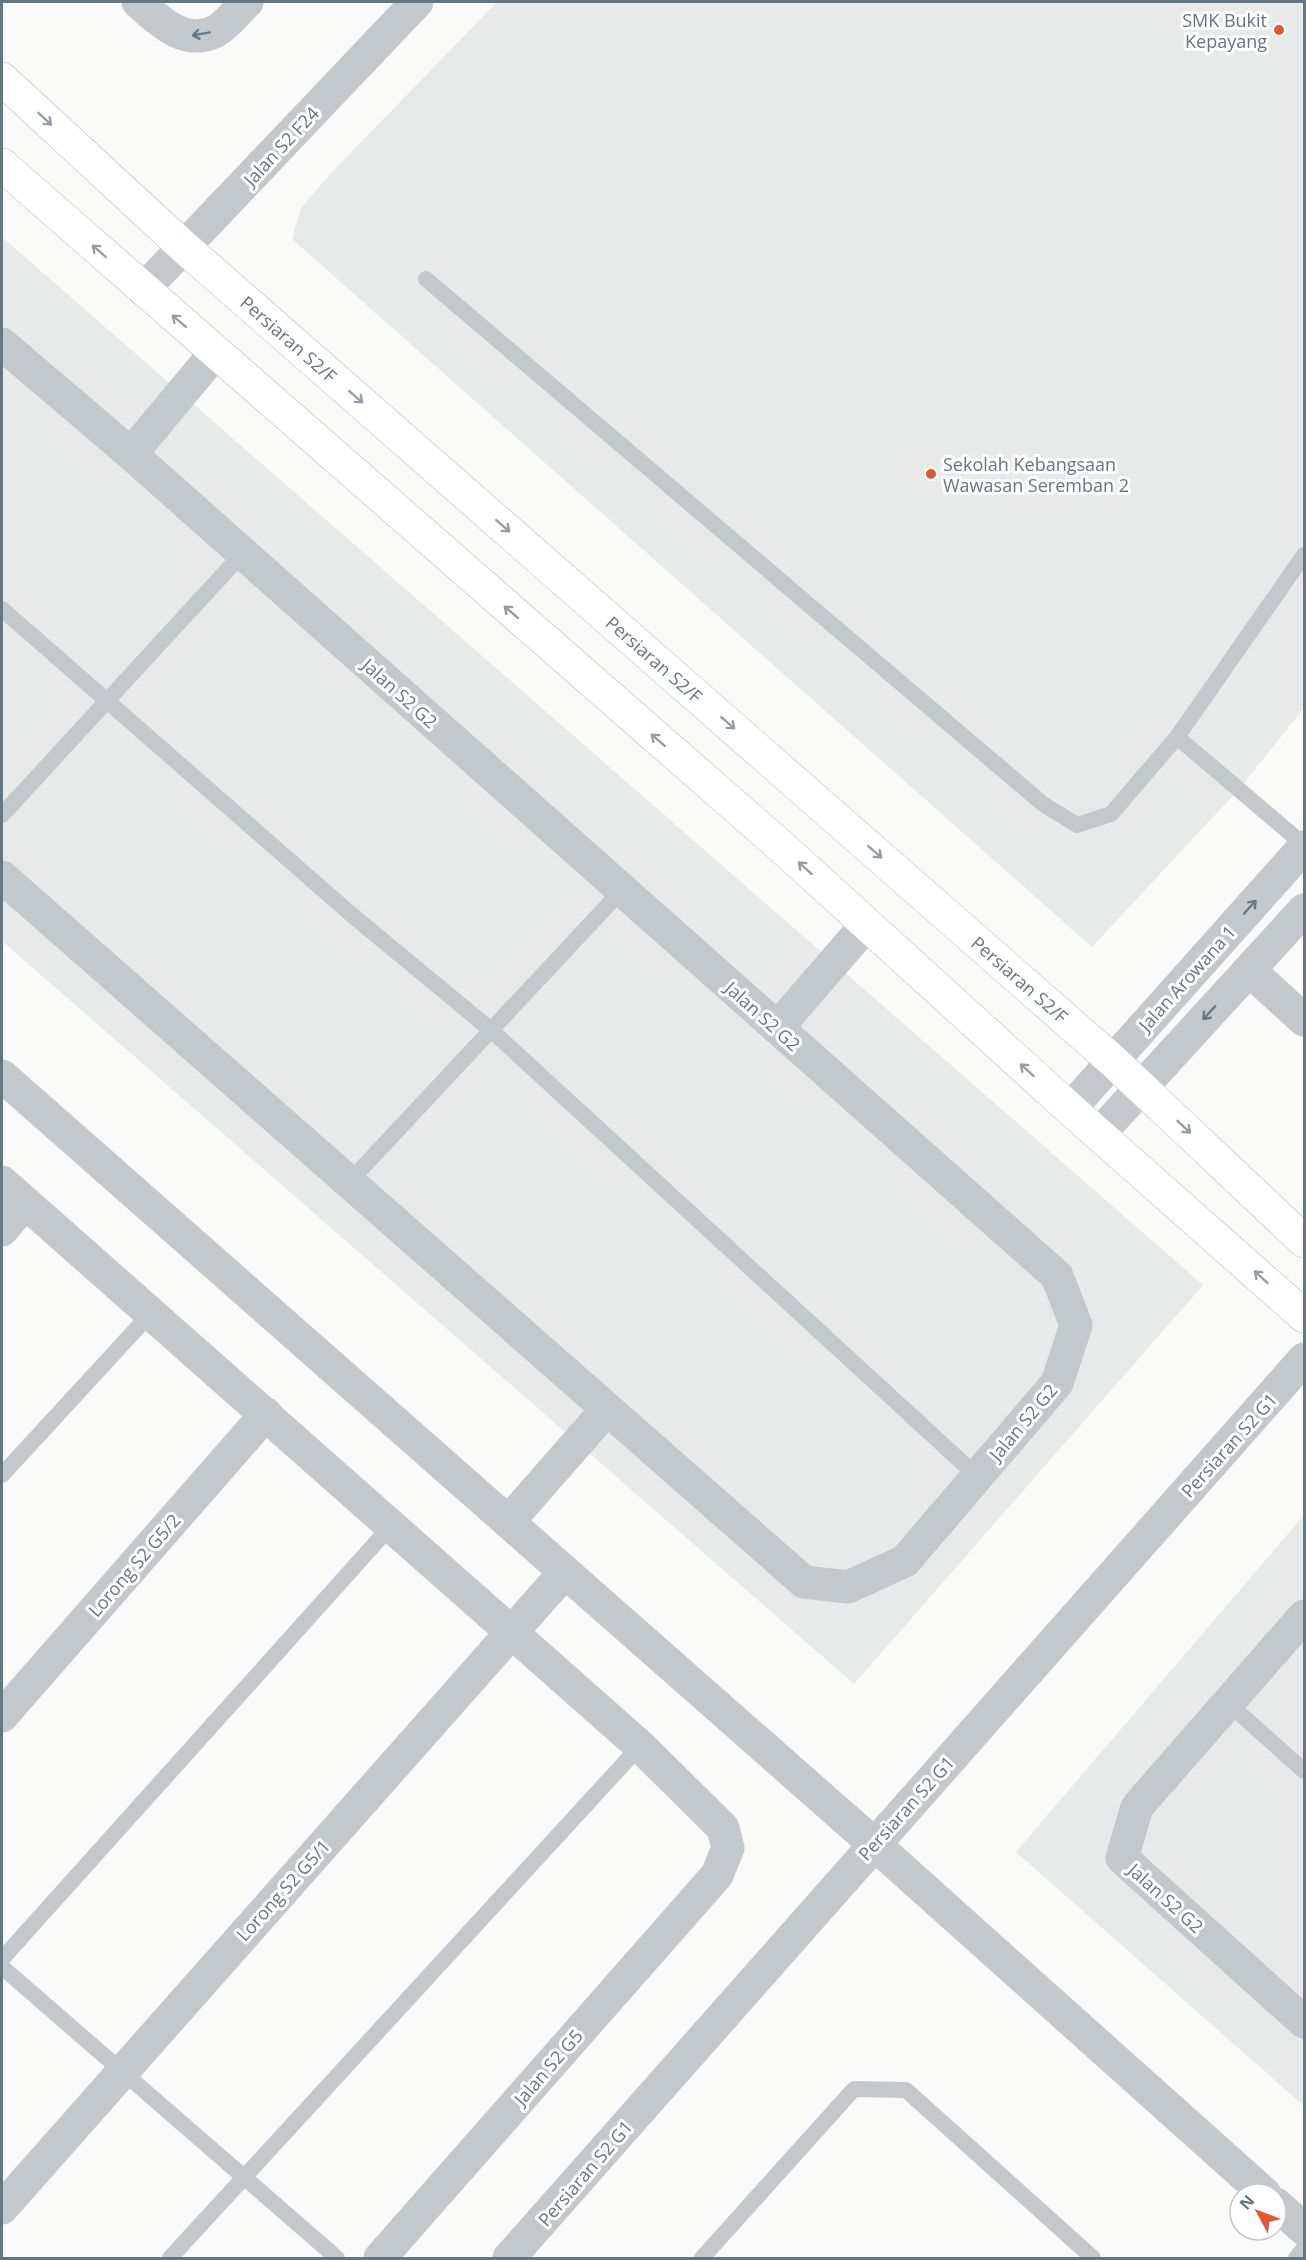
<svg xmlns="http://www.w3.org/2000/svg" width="1306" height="2260" font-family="'Open Sans',sans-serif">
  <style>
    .built { fill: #e8e9e9 }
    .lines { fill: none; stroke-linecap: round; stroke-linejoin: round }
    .secondary-casing { stroke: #b3babf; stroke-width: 34 }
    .service { stroke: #c3c8cc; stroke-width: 16 }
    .minor { stroke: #c3c8cc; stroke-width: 33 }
    .tertiary { stroke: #c3c8cc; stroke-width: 33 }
    .secondary { stroke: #fff; stroke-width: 33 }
    .oneway { stroke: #6a7a87 }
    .oneway2 { stroke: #939fa8 }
    .poi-dot { fill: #e4572e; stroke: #fff; stroke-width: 2 }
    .labels { text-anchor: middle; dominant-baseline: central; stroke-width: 6; stroke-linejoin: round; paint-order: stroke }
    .poi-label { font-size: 18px; fill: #657683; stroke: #fff; text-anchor: end }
    .street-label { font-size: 18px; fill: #657683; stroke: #fff }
  </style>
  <rect width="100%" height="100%" fill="#fafaf8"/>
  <path class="built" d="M497,2H1304V708L1240,788L1092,947L292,239L301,208L333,171Z
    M2,237L1203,1285L854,1684L2,941Z
    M1304,1515V2106L1016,1852Z"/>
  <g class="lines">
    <defs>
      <g id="secondary">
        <path id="s1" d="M2,79L185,248L1113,1061L1304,1241"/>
        <path d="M2,165L784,849L1070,1109L1304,1316"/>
      </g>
    </defs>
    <use href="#secondary" class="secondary-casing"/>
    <path class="service" d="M426,279L1043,804L1077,825L1111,814L1177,737L1304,555
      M2,609L352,915L491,1030L977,1476
      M1177,737L1304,845
      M2,815L243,553
      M349,1182L622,890
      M2,1475L151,1313
      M1228,1703L1304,1771
      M2,1959L390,1527
      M2,1967L337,2258
      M170,2258L640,1746
      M702,2258L854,2089L906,2090L1093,2258
      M1296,2258L1304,2248"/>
    <path class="minor" d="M138,2C159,21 185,47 216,31C227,25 238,10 247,2
      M2,344L131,454L1057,1276L1076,1325L1057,1383L905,1561L848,1587L804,1582L2,877
      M131,454L215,353
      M1249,970L1304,1020
      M777,1028L867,924
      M2,1076L874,1844L1265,2194
      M2,1182L640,1746L723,1828L728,1848L717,1875L380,2258
      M2,1230L25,1203
      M508,1522L607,1409
      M1304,1616L1137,1807L1122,1858L1304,2022
      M2,1716L266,1414
      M1276,2204L1304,2229
      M2,2208L565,1572"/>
    <path class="tertiary" d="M143,290L417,2
      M1070,1109L1304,847
      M1099,1134L1304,910
      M509,2258L1304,1359"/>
    <use href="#secondary" class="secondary"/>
  </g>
  <defs><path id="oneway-shaft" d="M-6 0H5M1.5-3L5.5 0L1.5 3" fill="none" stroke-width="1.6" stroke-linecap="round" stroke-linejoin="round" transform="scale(1.5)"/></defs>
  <g class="oneway">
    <use href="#oneway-shaft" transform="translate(201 34) rotate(170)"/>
    <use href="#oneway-shaft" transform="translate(1250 907) rotate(-48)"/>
    <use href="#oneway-shaft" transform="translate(1209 1013) rotate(133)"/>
  </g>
  <g class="oneway2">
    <use href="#oneway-shaft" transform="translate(45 119) rotate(43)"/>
    <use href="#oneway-shaft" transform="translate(99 251) rotate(-139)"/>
    <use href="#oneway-shaft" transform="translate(179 321) rotate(-139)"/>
    <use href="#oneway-shaft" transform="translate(356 397) rotate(41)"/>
    <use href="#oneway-shaft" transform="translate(503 526) rotate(41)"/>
    <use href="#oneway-shaft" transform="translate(511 612) rotate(-139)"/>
    <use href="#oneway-shaft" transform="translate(728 723) rotate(41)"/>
    <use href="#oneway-shaft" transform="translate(658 740) rotate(-139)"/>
    <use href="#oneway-shaft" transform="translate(875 852) rotate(41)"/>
    <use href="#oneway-shaft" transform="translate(805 868) rotate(-138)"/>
    <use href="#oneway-shaft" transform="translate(1027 1070) rotate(-138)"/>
    <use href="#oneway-shaft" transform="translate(1184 1127) rotate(43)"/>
    <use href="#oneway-shaft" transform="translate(1261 1277) rotate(-138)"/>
  </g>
  <g class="poi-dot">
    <circle cx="1279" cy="30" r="6"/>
    <circle cx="931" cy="474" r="6"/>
  </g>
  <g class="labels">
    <g class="poi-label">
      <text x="1267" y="20">SMK Bukit<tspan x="1267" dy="21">Kepayang</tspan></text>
      <text x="943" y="464" text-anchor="start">Sekolah Kebangsaan<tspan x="943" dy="21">Wawasan Seremban 2</tspan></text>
    </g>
    <g class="street-label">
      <text transform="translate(281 146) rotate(-47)">Jalan S2 F24</text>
      <text stroke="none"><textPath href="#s1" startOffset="387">Persiaran S2/F</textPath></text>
      <text stroke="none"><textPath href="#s1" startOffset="873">Persiaran S2/F</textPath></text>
      <text transform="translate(400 693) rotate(42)">Jalan S2 G2</text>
      <text transform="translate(1187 978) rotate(-48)">Jalan Arowana 1</text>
      <text stroke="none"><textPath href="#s1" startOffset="1359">Persiaran S2/F</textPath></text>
      <text transform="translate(763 1016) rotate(42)">Jalan S2 G2</text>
      <text transform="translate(1023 1422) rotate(-50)">Jalan S2 G2</text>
      <text transform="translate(1229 1445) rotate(-48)">Persiaran S2 G1</text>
      <text transform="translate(134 1565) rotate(-49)">Lorong S2 G5/2</text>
      <text transform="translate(906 1808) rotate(-48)">Persiaran S2 G1</text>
      <text transform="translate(283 1890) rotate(-48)">Lorong S2 G5/1</text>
      <text transform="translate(1166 1898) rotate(42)">Jalan S2 G2</text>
      <text transform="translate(548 2067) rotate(-49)">Jalan S2 G5</text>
      <text transform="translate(585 2173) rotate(-49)">Persiaran S2 G1</text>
    </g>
  </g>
  <rect width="1306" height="2260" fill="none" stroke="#657683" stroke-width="6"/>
  <g transform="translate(1258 2212) rotate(311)"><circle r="28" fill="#ffffff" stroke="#c1c8cd" stroke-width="1.5"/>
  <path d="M0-4.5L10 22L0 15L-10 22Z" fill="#e4572e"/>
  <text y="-9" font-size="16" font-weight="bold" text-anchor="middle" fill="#657683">N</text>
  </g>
</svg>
